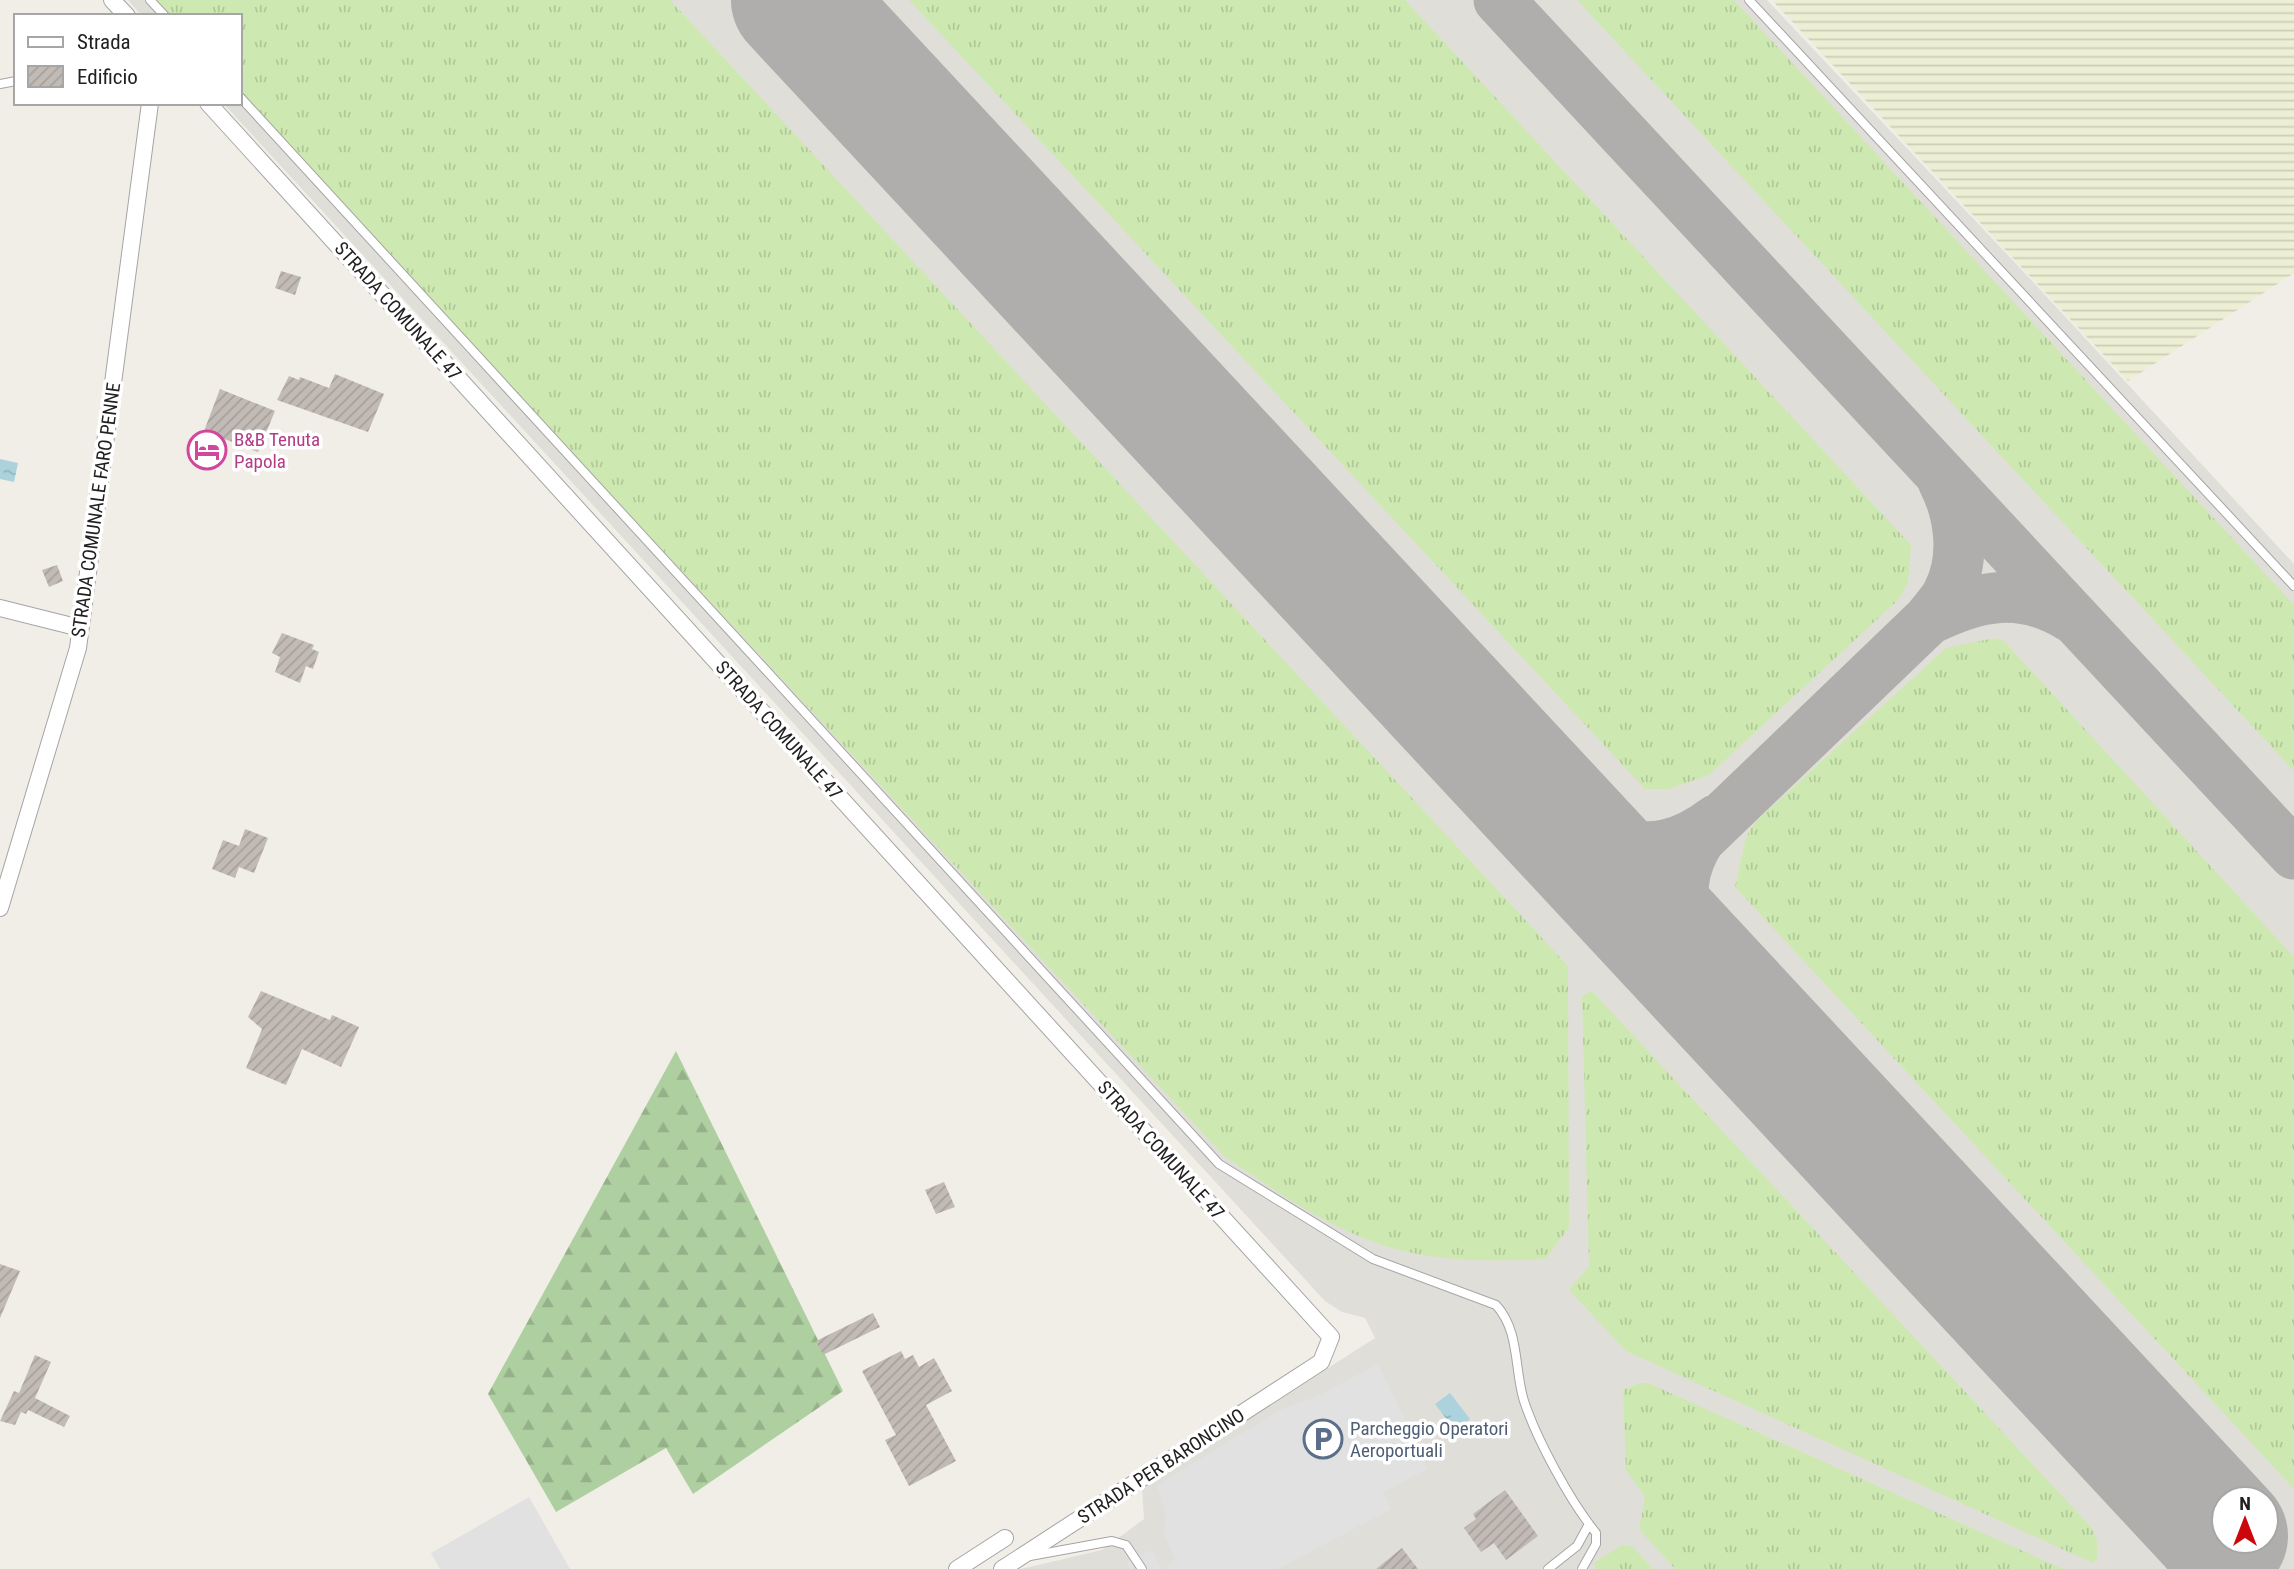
<svg xmlns="http://www.w3.org/2000/svg" width="2294" height="1569" font-family="'Roboto Condensed',sans-serif">
  <style>
    .airport { fill: #e0ded9; fill-rule: evenodd }
    .farmland { fill: url(#farmland-rules) }
    .grass { fill: url(#grass-tufts) }
    .forest { fill: url(#forest-firs) }
    .parking { fill: #e1e1e1 }
    .water { fill: url(#water-ripples) }
    .lines { fill: none; stroke-linecap: round; stroke-linejoin: round }
    .taxiway { stroke: #b0aeac; stroke-width: 51 }
    .runway { stroke: #b0aeac; stroke-width: 128 }
    .building { fill: url(#building-hatch) }
    .service-casing { stroke: #a5a5a5; stroke-width: 10 }
    .minor-casing { stroke: #a5a5a5; stroke-width: 18 }
    .service { stroke: #fff; stroke-width: 8 }
    .minor { stroke: #fff; stroke-width: 16 }
    .labels { text-anchor: middle; dominant-baseline: central; stroke-width: 7; stroke-linejoin: round; paint-order: stroke }
    .street-label { font-size: 19px; fill: #212121; stroke: #fff }
    .hotel-label { font-size: 19px; fill: #b23c85; stroke: #fff; text-anchor: start }
    .service-label { font-size: 19px; fill: #4e5e75; stroke: #fff; text-anchor: start }
  </style>
  <defs>
    <pattern id="farmland-rules" width="6" height="5" patternUnits="userSpaceOnUse" patternTransform="scale(1.75)"><rect width="6" height="5" fill="#edefd5"/><path d="M0 2.5h6" fill="none" stroke="#cbcdb7"/></pattern>
    <pattern id="grass-tufts" width="24" height="20" patternUnits="userSpaceOnUse" patternTransform="scale(1.75)"><rect width="24" height="20" fill="#cde9b1"/><path d="M3 7l-1-3M5 7V3M7 7l1-3M15 17l-1-3M17 17v-4M19 17l1-3" fill="none" stroke="#b0c898"/></pattern>
    <pattern id="forest-firs" width="22" height="20" patternUnits="userSpaceOnUse" patternTransform="scale(1.75)"><rect width="22" height="20" fill="#aecf9f"/><path d="M5 1l3.5 6h-7zM16 11l3.5 6h-7z" fill="#95b189"/></pattern>
    <pattern id="water-ripples" width="26" height="14" patternUnits="userSpaceOnUse" patternTransform="scale(1.75)"><rect width="26" height="14" fill="#abd2dd"/><path d="M2 4q2-2 4 0t4 0M15 11q2-2 4 0t4 0" fill="none" stroke="#93b4bd"/></pattern>
    <pattern id="building-hatch" width="6" height="6" patternUnits="userSpaceOnUse" patternTransform="scale(1.75)"><rect width="6" height="6" fill="#c2bab5"/><path d="M-1 1l2-2M0 6l6-6M5 7l2-2" fill="none" stroke="#a6a09b"/></pattern>
  </defs>
  <rect width="100%" height="100%" fill="#f1eee8"/>
  <path class="airport" d="M128,0H1767L2034,283L2294,564V1569H1021L1102,1550L1144,1519L1142,1487L1375,1338L1365,1318L1342,1312L1325,1301L223,103H240V16H142ZM2224,1499H2266V1541H2224Z"/>
  <path class="farmland" d="M1772,0H2294V273L2128,381Z"/>
  <path class="grass" d="M152,0H670L1568,966L1569,1227L1546,1259C1502,1261 1456,1262 1413,1253C1345,1240 1280,1194 1224,1156L240,94V16H167Z
    M909,0H1405L1911,545L1908,584L1898,600L1709,775L1669,789H1645Z
    M1577,0H1734L2294,605V771Z
    M1995,638L2004,641L2294,957V1489L1735,887L1746,837L1756,821L1946,648Z
    M1592,991L2091,1527L2097,1540V1558L2093,1563L1626,1351L1569,1290L1589,1266L1582,996Z
    M1640,1383H1648L2063,1569H1675L1639,1529L1645,1497L1626,1470L1623,1390Z
    M1622,1545L1632,1546L1653,1569H1596L1594,1563Z"/>
  <path class="forest" d="M676,1051L843,1391L693,1494L666,1448L556,1512L488,1394Z"/>
  <path class="parking" d="M1378,1364L1428,1469L1383,1492L1391,1509L1278,1569H1164L1175,1559L1164,1534L1166,1515L1157,1485L1280,1410L1320,1395Z
    M529,1497L570,1569H440L431,1553Z
    M1152,1550L1161,1569H1130L1127,1562Z"/>
  <path class="water" d="M0,459L18,463L14,482L0,479Z
    M1450,1393L1470,1419L1455,1430L1435,1404Z"/>
  <g class="lines">
    <path class="taxiway" d="M1499,0L2294,854
      M1928,620C1934,612 1943,603 1948,593C1966,558 1960,514 1943,481
      M1524,784C1589,831 1639,878 1716,820
      M1731,1006C1697,952 1661,899 1700,839L1928,620C1978,595 2021,586 2071,617
      M2214,1526L2230,1569"/>
    <path class="runway" d="M795,0L2224,1536"/>
  </g>
  <path class="building" d="M281,271L301,277L295,295L275,288Z
    M335,374L384,394L368,432L277,400L289,376L299,380L300,377L329,388Z
    M220,389L275,411L258,452L204,431Z
    M57,565L63,581L49,587L42,570Z
    M282,633L314,645L312,649L319,652L313,669L306,666L300,683L275,672L280,657L272,653Z
    M245,829L268,838L254,873L239,867L235,878L212,869L223,840L239,846Z
    M261,991L330,1020L332,1015L359,1027L341,1067L302,1049L286,1085L246,1068L262,1029L248,1017Z
    M944,1182L955,1207L936,1214L925,1190Z
    M0,1264L20,1271L0,1318Z
    M873,1313L880,1327L823,1355L816,1341Z
    M901,1351L905,1359L913,1355L919,1367L934,1358L952,1391L926,1405L956,1461L909,1486L885,1440L896,1435L862,1371Z
    M35,1355L51,1362L35,1398L70,1416L64,1427L28,1410L26,1414L21,1412L15,1425L0,1421L14,1391L19,1393Z
    M1505,1490L1538,1536L1506,1560L1494,1543L1481,1552L1464,1528L1476,1519L1473,1514Z
    M1402,1548L1418,1569H1376Z"/>
  <g class="lines">
    <defs>
      <path id="service" d="M150,0L165,16
        M1749,0L2294,586
        M0,84L16,81
        M240,97L1219,1164L1373,1259L1496,1305C1520,1331 1514,1369 1524,1401C1537,1440 1570,1501 1596,1533V1544L1582,1569
        M1030,1556L1112,1541L1126,1545L1142,1569
        M1548,1569L1577,1546L1589,1524"/>
      <path id="minor" d="M112,0L127,16
        M208,103L1331,1337L1321,1362L1002,1569
        M0,608L80,628
        M0,908L78,648L150,103
        M957,1569L1005,1538"/>
    </defs>
    <use href="#service" class="service-casing"/>
    <use href="#minor" class="minor-casing"/>
    <use href="#service" class="service"/>
    <use href="#minor" class="minor"/>
  </g>
  <defs>
    <symbol id="hotel-ring" viewBox="-11 -11 22 22"><circle r="9.5" fill="#fff" stroke="#d1479c" stroke-width="1.5"/><path d="M-6-4.5h1.5V1H6V5H4.5V3h-9V5H-6ZM-4 0a1.8 1.8 0 1 1 3.6 0ZM.5 0V-2.5h3Q6-2.5 6 0Z" fill="#d1479c"/></symbol>
    <symbol id="parking-ring" viewBox="-11 -11 22 22"><circle r="9.5" fill="#fff" stroke="#5c6f8a" stroke-width="1.5"/><path d="M-3.5-5.5H1a3.5 3.5 0 0 1 0 7H-1V5.5H-3.5ZM-1-3.4V-.6H.8a1.4 1.4 0 0 0 0-2.8Z" fill="#5c6f8a"/></symbol>
  </defs>
  <g fill-rule="evenodd">
    <use href="#hotel-ring" x="185" y="428" width="44" height="44"/>
    <use href="#parking-ring" x="1301" y="1417" width="44" height="44"/>
  </g>
  <g class="labels">
    <g class="street-label">
      <text transform="translate(398 311) rotate(48)">STRADA COMUNALE 47</text>
      <text transform="translate(96 510) rotate(-82)">STRADA COMUNALE FARO PENNE</text>
      <text transform="translate(779 730) rotate(48)">STRADA COMUNALE 47</text>
      <text transform="translate(1161 1150) rotate(48)">STRADA COMUNALE 47</text>
      <text transform="translate(1161 1466) rotate(-33)">STRADA PER BARONCINO</text>
    </g>
    <g class="hotel-label">
      <text x="234" y="439">B&amp;B Tenuta<tspan x="234" dy="22">Papola</tspan></text>
    </g>
    <g class="service-label">
      <text x="1350" y="1428">Parcheggio Operatori<tspan x="1350" dy="22">Aeroportuali</tspan></text>
    </g>
  </g>
  <rect x="14" y="14" width="228" height="91" fill="#ffffff" stroke="#a6a6a6" stroke-width="2"/>
  <rect x="28" y="37" width="35" height="10" fill="#ffffff" stroke="#a6a6a6" stroke-width="2"/>
  <text x="77" y="49" font-size="21" fill="#212121">Strada</text>
  <rect x="28" y="66" width="35" height="21" fill="url(#building-hatch)" stroke="#a6a6a6" stroke-width="2"/>
  <text x="77" y="84" font-size="21" fill="#212121">Edificio</text>
  <g transform="translate(2245 1520)"><circle r="33" fill="#ffffff" stroke="#a6a6a6" stroke-width="2"/>
  <path d="M0-5L12 26L0 18L-12 26Z" fill="#cb070b"/>
  <text y="-10" font-size="19" font-weight="bold" text-anchor="middle" fill="#212121">N</text>
  </g>
</svg>
